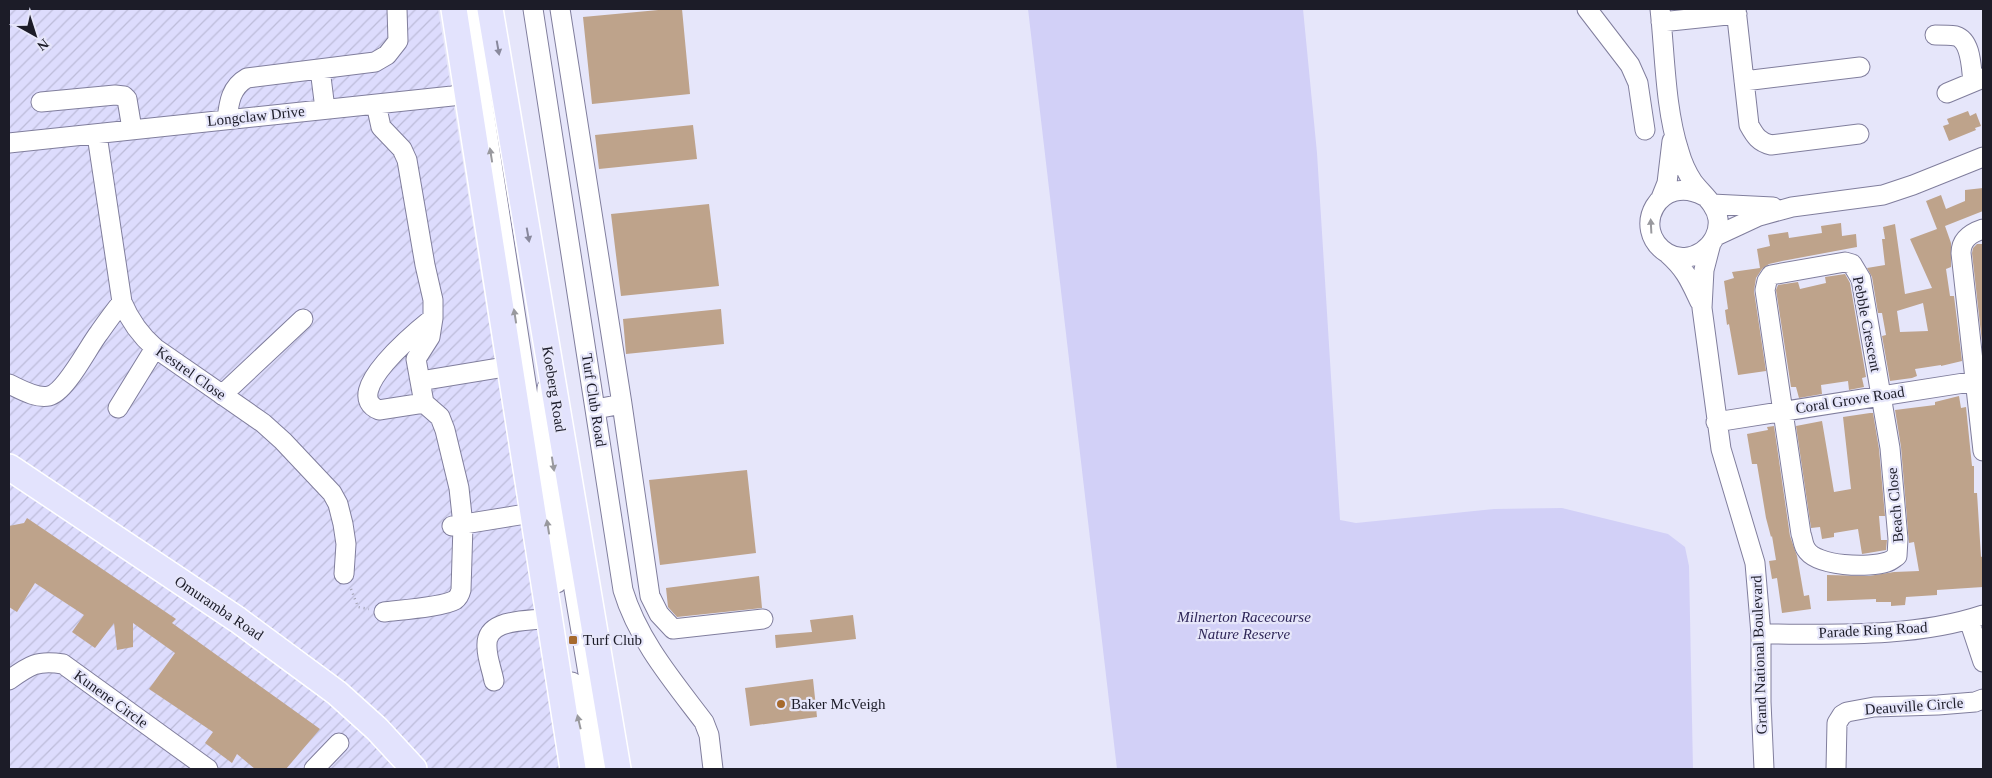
<svg xmlns="http://www.w3.org/2000/svg" width="1992" height="778" font-family="Georgia,serif">
  <style>
    .industrial { fill: url(#industrial-furrows) }
    .green { fill: #d2d0f7 }
    .building { fill: #bea38b; fill-rule: evenodd }
    .lines { fill: none; stroke-linecap: round; stroke-linejoin: round }
    .minor-casing { stroke: #807e9d; stroke-width: 21 }
    .major-casing { stroke: #fff; stroke-width: 28 }
    .path { stroke: #a1a1b2; stroke-width: 2.5; stroke-dasharray: 1 4; stroke-linecap: butt }
    .minor { stroke: #fff; stroke-width: 19 }
    .major { stroke: #e3e3fd; stroke-width: 25 }
    .oneway { fill: #89899d }
    .oneway2 { fill: #99999e }
    .poi-dot { fill: #a66a2d; stroke: #e6e6fa; stroke-width: 2 }
    .labels { text-anchor: middle; dominant-baseline: central; stroke-width: 4.5; stroke-linejoin: round; paint-order: stroke }
    .street-label { font-size: 15px; fill: #1c1c28; stroke: #e6e6fa }
    .park-label { font-size: 15px; font-style: italic; fill: #2e2658; stroke: #e6e6fa }
    .poi-label { font-size: 15px; fill: #1c1c28; stroke: #e6e6fa; text-anchor: start }
  </style>
  <defs>
    <pattern id="industrial-furrows" width="10" height="10" patternUnits="userSpaceOnUse" patternTransform="scale(1.25)"><rect width="10" height="10" fill="#dddcfd"/><path d="M-1 1l2-2M0 10L10 0M9 11l2-2" fill="none" stroke="#bdbcd9"/></pattern>
  </defs>
  <rect width="100%" height="100%" fill="#e6e6fa"/>
  <path class="industrial" d="M9,9H438L561,769H9Z"/>
  <path class="green" d="M1028,9H1303L1317,153L1340,520L1356,523L1494,509L1562,508L1668,534L1685,547L1689,566L1693,769H1117Z"/>
  <path class="building" d="M669,9H682L690,94L592,104L583,17Z
    M1968,111L1970,116L1976,113L1981,126L1975,128L1976,130L1949,141L1943,126L1949,124L1947,119Z
    M693,125L697,159L599,169L595,135Z
    M1983,188V211L1945,226L1951,243V267L1946,269L1950,296H1954L1962,361L1941,366V365L1915,369L1917,376L1912,378L1890,381L1882,336L1886,335L1882,313H1878L1872,277L1867,268L1885,265L1882,239H1885L1883,227L1895,224L1905,294L1932,288L1910,239L1937,229L1926,201L1941,195L1946,209L1965,201V190ZM1923,303L1928,331L1900,332L1897,311Z
    M709,204L719,286L621,296L611,214Z
    M1841,223L1842,236L1856,234L1857,247L1782,261L1769,264L1762,269L1756,278L1754,291L1766,371L1738,375L1729,324L1727,325L1725,310L1728,309L1724,281L1734,278L1732,272L1760,268L1757,249L1770,246L1768,235L1788,232L1789,238L1822,233L1821,226Z
    M1977,244H1983V351L1972,253L1973,248Z
    M1845,274L1850,283L1866,377L1862,378L1864,387L1849,390L1848,381L1821,385L1822,394L1799,398L1796,387H1791L1776,290L1778,285L1798,282L1800,289L1826,283L1825,277Z
    M721,309L724,344L626,354L623,319Z
    M1959,396L1961,408L1966,407L1972,466H1974V493H1977L1981,557L1983,556V587L1937,590V595L1906,597L1905,605L1891,606V602H1876V599L1827,601V575L1869,576L1894,572L1919,571L1914,542L1909,543L1901,447L1895,410L1935,405V402Z
    M1870,413H1873L1879,449L1885,516H1879L1881,540H1887L1886,550L1862,554L1858,529L1834,533V537L1822,539L1820,527L1811,528L1796,426L1822,421L1834,492L1851,489L1843,417Z
    M1774,426L1790,536L1797,556L1804,596L1809,595L1811,609L1782,613L1777,578L1772,579L1769,561L1776,560L1772,536L1771,537L1766,518L1757,464H1752L1747,434L1768,430L1767,427Z
    M747,470L756,553L660,565L649,480Z
    M27,518L176,619L172,623L320,729L286,769H255L237,754L232,763L205,743L213,732L149,689L175,653L133,623V647L117,650L114,623L95,648L72,632L84,615L35,583L17,612L9,607V526L24,523Z
    M759,576L762,608L677,617L668,607L666,588Z
    M853,615L856,639L776,648L775,635L812,632L810,620Z
    M813,679L817,717L750,726L745,688Z"/>
  <g class="lines">
    <defs>
      <path id="minor" d="M468,9L557,583
        M533,9L623,590C638,640 673,681 704,722L709,735L713,769
        M560,9L622,404L596,409
        M1587,9L1630,65L1638,83L1645,130
        M1660,9C1665,54 1665,108 1679,151C1682,162 1687,173 1693,182C1702,194 1716,204 1718,219C1721,246 1690,267 1667,253C1629,229 1660,172 1704,196
        M1736,9L1749,125C1755,136 1759,142 1771,145L1859,134
        M1661,22L1737,14
        M1935,35C1942,35 1949,35 1956,36C1972,41 1971,69 1973,82
        M320,69L325,109
        M1744,81L1860,67
        M1947,93L1983,78
        M41,102L115,95L124,96L127,99L132,129
        M376,104L381,127L402,149L407,160L425,265L433,300V318L430,337L416,359L424,403L440,417L445,430L459,488L463,525L461,590C460,594 459,597 455,600C443,607 399,610 384,612
        M227,119C229,102 231,87 247,78L375,62L387,55L398,41L397,9
        M97,135L122,302C130,321 140,335 155,348L263,423L283,441L332,493L338,504L343,524L346,544L344,574
        M9,143L452,96L480,92
        M1661,198L1667,183L1672,141
        M1712,204L1773,207
        M1983,229C1971,233 1961,239 1961,253L1983,451
        M1716,236L1759,216L1792,207L1883,195L1913,185L1983,157
        M1711,243L1704,270L1702,308L1721,449L1755,563L1761,634V702L1764,769
        M1668,254C1686,270 1690,281 1700,302
        M1845,262L1852,264L1861,279L1890,448L1898,539L1897,556C1894,558 1891,561 1887,562C1870,568 1816,567 1806,549C1803,545 1803,539 1801,534L1765,290L1767,281L1771,275Z
        M420,381L523,364
        M9,384C20,389 36,399 49,396C66,392 88,347 99,333C106,323 114,312 122,302
        M547,388L545,416L604,769
        M222,395L303,319
        M424,403L379,410C339,394 418,330 433,318
        M622,404L650,596L659,614L673,629L763,619
        M118,408L155,348
        M1716,422L1983,380
        M452,526L532,513
        M1969,620L1983,662
        M1761,634C1833,634 1914,638 1983,615
        M9,680C30,665 37,660 63,664L208,769
        M494,681C492,670 487,658 487,647C485,617 528,622 549,618
        M572,682L590,769
        M314,769L339,743
        M1836,769L1837,723L1842,715L1847,712L1874,707L1938,705L1975,702L1983,699"/>
      <path id="major" d="M454,9L573,769
        M490,9L618,769
        M9,467L238,620L337,693L377,729L414,769"/>
    </defs>
    <use href="#minor" class="minor-casing"/>
    <use href="#major" class="major-casing"/>
    <path class="path" d="M351,589L358,607L369,609"/>
    <use href="#minor" class="minor"/>
    <use href="#major" class="major"/>
  </g>
  <defs><path id="oneway-solid" d="M-6-.8H1V-3.2L6.5 0L1 3.2V.8H-6Z" transform="scale(1.25)"/></defs>
  <g class="oneway">
    <use href="#oneway-solid" transform="translate(498 48) rotate(80)"/>
    <use href="#oneway-solid" transform="translate(528 235) rotate(80)"/>
  </g>
  <g class="oneway2">
    <use href="#oneway-solid" transform="translate(491 155) rotate(-99)"/>
    <use href="#oneway-solid" transform="translate(1651 226) rotate(-93)"/>
    <use href="#oneway-solid" transform="translate(515 316) rotate(-99)"/>
    <use href="#oneway-solid" transform="translate(553 464) rotate(81)"/>
    <use href="#oneway-solid" transform="translate(548 527) rotate(-99)"/>
    <use href="#oneway-solid" transform="translate(579 722) rotate(-103)"/>
  </g>
  <g class="poi-dot">
    <rect x="568" y="635" width="10" height="10" rx="2.5"/>
    <circle cx="781" cy="704" r="5"/>
  </g>
  <g class="labels">
    <g class="street-label">
      <text transform="translate(256 116) rotate(-6)">Longclaw Drive</text>
      <text transform="translate(1867 324) rotate(79)">Pebble Crescent</text>
      <text transform="translate(191 373) rotate(35)">Kestrel Close</text>
      <text transform="translate(554 389) rotate(81)">Koeberg Road</text>
      <text transform="translate(594 400) rotate(81)">Turf Club Road</text>
      <text transform="translate(1850 400) rotate(-9)">Coral Grove Road</text>
      <text transform="translate(1895 505) rotate(-95)">Beach Close</text>
      <text transform="translate(219 608) rotate(34)">Omuramba Road</text>
      <text transform="translate(1873 630) rotate(-3)">Parade Ring Road</text>
      <text transform="translate(1759 655) rotate(-92)">Grand National Boulevard</text>
      <text transform="translate(111 699) rotate(36)">Kunene Circle</text>
      <text transform="translate(1914 706) rotate(-4)">Deauville Circle</text>
    </g>
    <g class="park-label">
      <text x="1244" y="617">Milnerton Racecourse<tspan x="1244" dy="17">Nature Reserve</tspan></text>
    </g>
    <g class="poi-label">
      <text x="583" y="640">Turf Club</text>
      <text x="791" y="704">Baker McVeigh</text>
    </g>
  </g>
  <rect width="1992" height="778" fill="none" stroke="#1c1c28" stroke-width="20"/>
  <g transform="translate(35 35) rotate(141)" stroke="#e6e6fa" stroke-width="4" paint-order="stroke">
  <path d="M0-4L9 19L0 12L-9 19Z" fill="#1c1c28"/>
  <text y="-8" font-size="14" font-weight="bold" text-anchor="middle" fill="#1c1c28">N</text>
  </g>
</svg>
